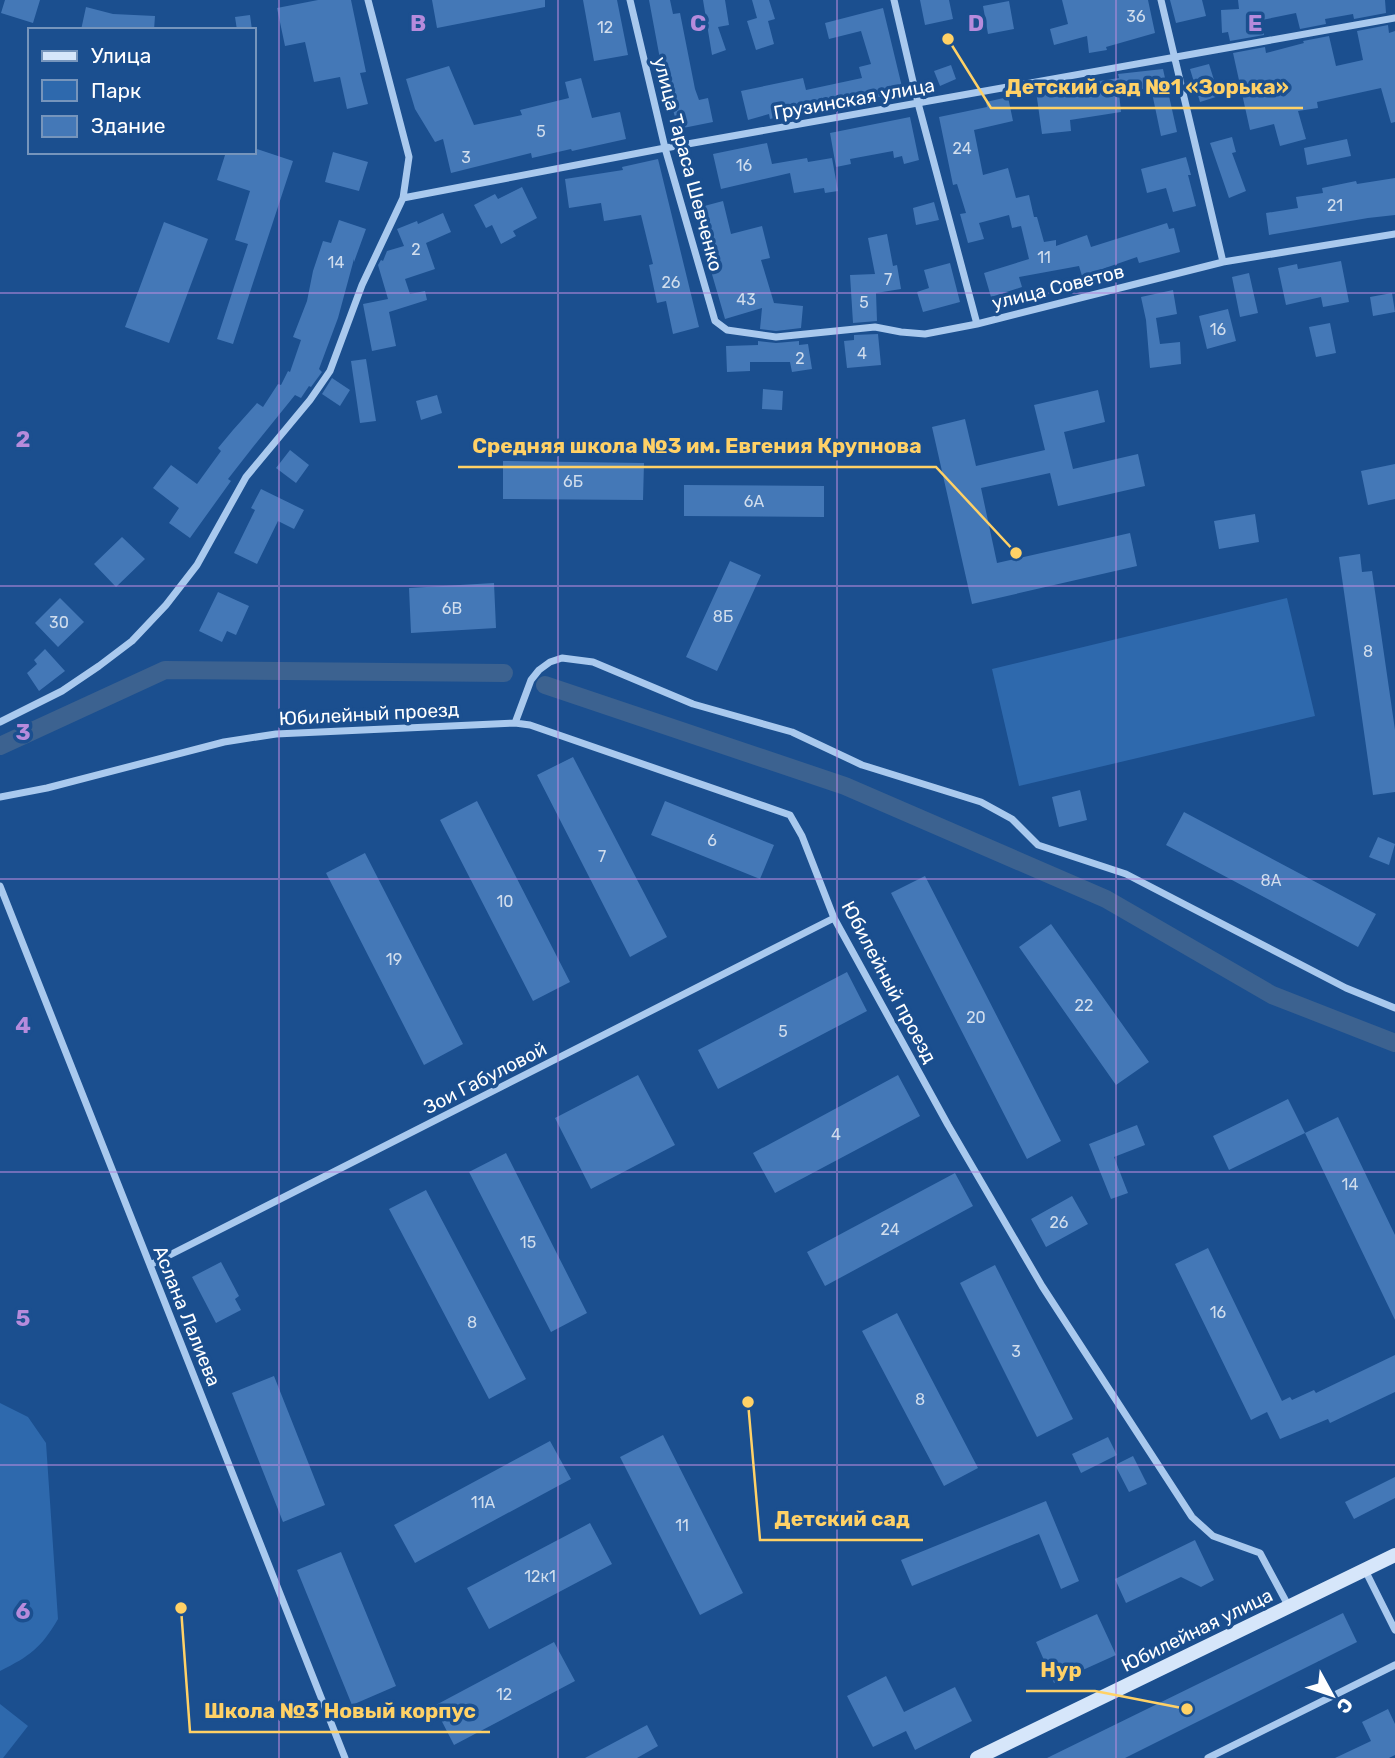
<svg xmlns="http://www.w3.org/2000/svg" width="1395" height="1758" font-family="Rubik,sans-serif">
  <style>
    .green { fill: #2e69ad }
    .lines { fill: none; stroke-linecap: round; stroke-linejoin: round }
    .canal { stroke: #3c6290; stroke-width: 18 }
    .building { fill: #4478b7 }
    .minor { stroke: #a9c9ee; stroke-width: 7 }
    .secondary { stroke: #d6e6fa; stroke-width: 14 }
    .grid { fill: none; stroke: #b68bdc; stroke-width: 2; stroke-opacity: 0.55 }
    .labels { text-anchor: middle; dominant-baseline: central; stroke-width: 7; stroke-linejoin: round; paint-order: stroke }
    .number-label { font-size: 16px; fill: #d0dded }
    .street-label { font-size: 19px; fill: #fff; stroke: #1b4f8f }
    .grid-label { font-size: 23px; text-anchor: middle; font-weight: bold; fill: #b68bdc; stroke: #1b4f8f; stroke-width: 7; stroke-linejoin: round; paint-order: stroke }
    .leader { fill: none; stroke: #ffd166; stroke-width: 2.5 }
    .callout-dot { fill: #ffd166; stroke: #1b4f8f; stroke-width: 2.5 }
    .callout-label { font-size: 21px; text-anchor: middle; font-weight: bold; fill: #ffd166; stroke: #1b4f8f; stroke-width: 7; stroke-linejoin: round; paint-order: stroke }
  </style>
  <rect width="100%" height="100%" fill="#1b4f8f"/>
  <path class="green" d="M1287,598L1315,716L1019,786L992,669Z
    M0,1403L28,1417L46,1443L58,1619C41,1648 30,1656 0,1671Z
    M0,1704L28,1726L3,1758H0Z"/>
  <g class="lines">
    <path class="canal" d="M545,685L845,786L1106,899L1272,995L1395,1043
      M0,746L165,670L504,673"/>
  </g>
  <path class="building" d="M5,0H40L33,23L1,13Z
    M318,0H351L366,72L360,73L368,104L347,109L340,77L314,82L305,42L285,46L277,8Z
    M432,0H545V7L437,28Z
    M583,0H617L628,55L594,61Z
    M649,0H670L673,14L680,13L695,89L699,100L708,98L713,122L678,129L660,59Z
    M703,0H725L729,25L718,27L726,50L712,55Z
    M752,0H769L775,19L768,21L774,44L756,50L747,21L757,18Z
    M920,0H949L953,19L925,25Z
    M1062,0H1148L1155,33L1106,47L1107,50L1089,53L1087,36L1054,45L1050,29L1068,24Z
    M1170,0H1202L1206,16L1176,23Z
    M1238,0H1385L1386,13L1354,19L1353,14L1325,19L1326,24L1300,29L1296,13L1262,20L1264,35L1230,41L1228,32L1222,33L1221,10L1239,9Z
    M1009,1L1014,29L988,34L983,6Z
    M86,7L113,14L155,16L154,30H81Z
    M883,8L903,91L867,100L866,96L770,119L769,114L748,120L741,91L803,78L806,90L862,78L859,67L871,64L861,31L829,39L825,23Z
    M250,15L252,30H237L235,17Z
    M1388,25L1389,33L1395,31V122L1391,123L1381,88L1317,102L1318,108L1298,111L1306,139L1280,146L1274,124L1250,130L1233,53L1265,47L1266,53L1304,43L1303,41L1329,36L1336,66L1363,60L1357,31Z
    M1209,64L1219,96L1200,102L1190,69Z
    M951,65L956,79L940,86L934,71Z
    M449,66L474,125L522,115L520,110L569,98L565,82L581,78L592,118L620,112L626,139L572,151L571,149L532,158L531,153L451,173L443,139L435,142L415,109L406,79Z
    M1163,69L1177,132L1161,136L1151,88L1119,93L1121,112L1070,120L1071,131L1042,134L1036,91L1119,78L1118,74Z
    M1008,97L1013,121L974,130L983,175L1008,168L1016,198L1029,195L1034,217H1037L1044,242L1056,240V246L1087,235L1091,247L1167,223L1169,229L1174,228L1180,252L1139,263L1137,257L1082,276L1079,266L1019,277L1022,287L991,297L984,273L1029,259L1021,226L1012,228L1009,215L979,223L984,239L968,243L960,214L966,213L957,184L953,185L939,117L987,107L986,102Z
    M910,117L919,160L904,164L902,156L894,158L893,151L850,159L851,164L836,167L830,133Z
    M1232,137L1236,152L1232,153L1246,191L1229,198L1210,143Z
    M1347,139L1351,156L1307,165L1304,148Z
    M767,143L772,164L807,158L808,162L832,158L838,191L825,193L824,188L794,193L790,173L721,189L713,154Z
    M254,148L293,161L233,344L217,339L248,244L235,240L250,191L217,180L226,152H254Z
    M333,152L368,162L359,191L325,182Z
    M1186,157L1191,175H1188L1196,206L1173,212L1166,188L1147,193L1141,169Z
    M658,159L699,327L673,334L666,301L657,303L649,265L653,264L641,215L604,221L601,203L569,208L565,179L623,170L622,167Z
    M1395,178V215L1368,218L1269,235L1266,213L1298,208L1296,197L1323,193L1322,188L1356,181L1357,184Z
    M522,187L537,218L513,231L516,236L501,244L492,225L486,228L474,205L495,194L498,199Z
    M723,201L731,234L762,226L770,258L761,260L774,303L803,306L801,328L776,331L760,329L762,308L725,319L693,209Z
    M934,202L939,220L916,225L913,208Z
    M443,213L451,232L426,243L435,269L405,279L410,294L425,291L427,300L389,312L396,346L372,351L363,304L388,299L378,265L381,260L383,261L387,251L404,246L397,229L417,221L418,224Z
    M339,220L366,229L354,262V259L338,318L319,369L322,372L311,387L309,386L301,398L295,395L253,447L228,479L231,481L190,538L169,523L179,508L153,488L171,465L197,484L221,451L218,448L233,430L257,403L263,407L278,384L281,385L288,371L290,372L301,340L293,337L307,301L313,271L323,241L331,243Z
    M164,222L208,239L169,343L125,327Z
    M887,234L893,266L897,265L901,289L876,293L877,321L853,323L850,275L875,274L868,238Z
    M1341,261L1349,302L1323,307L1321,297L1286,305L1278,268L1297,264L1298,269Z
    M950,263L960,302L923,312L917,292L929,288L924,270Z
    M1249,273L1258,313L1240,317L1232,277Z
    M1173,290L1177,314L1156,318L1160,344L1180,342L1181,364L1150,368L1146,320L1141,297Z
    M1392,293L1395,312L1373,316L1370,297Z
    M1228,309L1236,341L1207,349L1199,316Z
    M1330,323L1336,353L1316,357L1309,327Z
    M878,334L881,365L847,368L844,341L854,340V335Z
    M758,341L776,343L799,341V345L808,344L812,369L792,372L790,362H750V371L727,372L726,346L758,345Z
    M366,359L376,421L360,423L351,361Z
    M332,378L350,390L340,406L322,394Z
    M763,389L783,391L782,410L762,409Z
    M1098,390L1105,422L1064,432L1073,469L1138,454L1145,486L1058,506L1050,473L981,488L997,563L1130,533L1137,566L972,604L932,427L965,419L976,466L1045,450L1034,405Z
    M437,395L442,413L421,420L416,401Z
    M290,450L309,465L296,483L276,468Z
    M503,461L644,463L643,500L503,499Z
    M1395,464V499L1368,505L1361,471Z
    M684,485L824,486V517L684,516Z
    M261,489L304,510L294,529L278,521L257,564L234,553L255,510L251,508Z
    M1255,514L1259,542L1219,549L1214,521Z
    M122,537L145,559L116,587L94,564Z
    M1360,554L1362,572L1372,571L1395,730V792L1373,795L1339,557Z
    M730,561L761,575L717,671L686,657Z
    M494,583L496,628L411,633L409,588Z
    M218,592L249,606L236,635L227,631L222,642L199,631Z
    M60,598L84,622L58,647L35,623Z
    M45,649L65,671L39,691L27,673L37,664L34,660Z
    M573,757L667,937L630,957L537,775Z
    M1080,790L1087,820L1059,827L1052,797Z
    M477,801L570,982L533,1001L440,820Z
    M665,801L774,845L760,879L651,835Z
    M1184,812L1376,914L1358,947L1166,845Z
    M1378,837L1395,844L1389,865L1369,857Z
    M365,853L463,1044L424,1065L326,873Z
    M925,876L1061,1141L1027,1159L891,893Z
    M1051,924L1149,1062L1116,1085L1019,947Z
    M847,972L867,1011L718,1089L698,1050Z
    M638,1075L675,1145L591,1189L555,1118Z
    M898,1075L920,1116L775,1193L753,1153Z
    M1288,1099L1305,1133L1229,1170L1213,1136Z
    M1338,1117L1395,1235V1320L1305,1133Z
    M1137,1125L1145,1145L1114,1157L1128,1193L1111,1199L1089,1144Z
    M506,1153L587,1313L551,1332L469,1172Z
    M955,1173L973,1206L825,1286L807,1252Z
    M426,1190L526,1379L489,1399L389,1209Z
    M1072,1196L1088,1224L1046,1247L1031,1219Z
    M1208,1248L1282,1401L1290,1397L1292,1400L1314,1390L1316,1393L1395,1355V1392L1330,1423L1328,1419L1280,1439L1267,1412L1251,1420L1175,1264Z
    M221,1262L239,1296L235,1299L241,1310L216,1323L192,1277Z
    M995,1265L1073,1419L1037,1437L960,1283Z
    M897,1313L978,1468L944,1486L862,1331Z
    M274,1376L325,1505L283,1522L232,1393Z
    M663,1435L743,1593L700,1615L620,1457Z
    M1108,1437L1117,1455L1081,1473L1072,1454Z
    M550,1441L571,1479L415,1563L394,1525Z
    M1133,1456L1147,1484L1129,1492L1115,1465Z
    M1395,1477V1498L1354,1519L1345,1502Z
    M1046,1501L1079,1581L1061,1589L1039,1534L912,1586L901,1560Z
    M590,1523L612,1564L489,1629L467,1588Z
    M1195,1540L1214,1580L1201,1587L1181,1577L1126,1603L1115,1579Z
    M341,1552L396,1686L352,1705L297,1570Z
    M1343,1613L1357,1642L1125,1758H1047Z
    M1097,1614L1116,1655L1054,1683L1036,1642Z
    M554,1642L575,1681L454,1745L434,1706Z
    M886,1676L904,1712L955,1687L972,1721L915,1750L906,1731L873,1747L847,1696Z
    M1388,1709L1395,1724V1755L1389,1758H1335L1371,1741L1362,1722Z
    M647,1725L658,1746L637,1758H585Z"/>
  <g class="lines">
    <path class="minor" d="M630,0L665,148L715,321L727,330L776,337L875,327L901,332L925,334L977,324L1223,262L1395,234
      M894,0L918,103L977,324
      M1161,0L1223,262
      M403,198L665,148L1395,18
      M0,722L62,691L99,666L132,641L166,605L197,565L246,477L310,400L330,371L362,285L403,198L409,157L368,0
      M515,723L531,680L539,670L550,662L562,658L593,662L693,704L792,732L862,765L981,802L1012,819L1038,845L1126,874L1346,988L1395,1008
      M0,797L47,788L224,742L276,734L515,723L530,725L790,815L802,836L834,918L948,1125L1042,1286L1192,1517L1213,1536L1260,1553L1289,1607
      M0,886L345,1758
      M150,1265L834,918
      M1365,1570L1395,1630
      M1208,1758L1395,1665"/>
    <path class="secondary" d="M977,1758L1395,1555"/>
  </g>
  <path class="grid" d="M279,0V1758M558,0V1758M837,0V1758M1116,0V1758M0,293H1395M0,586H1395M0,879H1395M0,1172H1395M0,1465H1395"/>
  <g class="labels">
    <g class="number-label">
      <text x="1136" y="16">36</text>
      <text x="605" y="27">12</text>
      <text x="541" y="131">5</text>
      <text x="962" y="148">24</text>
      <text x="466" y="157">3</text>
      <text x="744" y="165">16</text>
      <text x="1335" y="205">21</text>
      <text x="416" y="249">2</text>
      <text x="1044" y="257">11</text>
      <text x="336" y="262">14</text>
      <text x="888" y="279">7</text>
      <text x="671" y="282">26</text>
      <text x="746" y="299">43</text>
      <text x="864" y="302">5</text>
      <text x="1218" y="329">16</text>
      <text x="862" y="353">4</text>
      <text x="800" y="358">2</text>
      <text x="573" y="481">6Б</text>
      <text x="754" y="501">6А</text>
      <text x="452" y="608">6В</text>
      <text x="723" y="616">8Б</text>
      <text x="59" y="622">30</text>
      <text x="1368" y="651">8</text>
      <text x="712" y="840">6</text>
      <text x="602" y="856">7</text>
      <text x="1271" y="880">8А</text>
      <text x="505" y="901">10</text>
      <text x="394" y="959">19</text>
      <text x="1084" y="1005">22</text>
      <text x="976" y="1017">20</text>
      <text x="783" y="1031">5</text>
      <text x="836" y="1134">4</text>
      <text x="1350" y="1184">14</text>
      <text x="1059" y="1222">26</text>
      <text x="890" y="1229">24</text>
      <text x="528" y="1242">15</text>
      <text x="1218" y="1312">16</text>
      <text x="472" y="1322">8</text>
      <text x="1016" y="1351">3</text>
      <text x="920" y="1399">8</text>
      <text x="483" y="1502">11А</text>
      <text x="682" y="1525">11</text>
      <text x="540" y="1576">12к1</text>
      <text x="504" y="1694">12</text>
    </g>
    <g class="street-label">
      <text transform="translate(854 99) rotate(-10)">Грузинская улица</text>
      <text transform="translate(688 164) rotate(75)">улица Тараса Шевченко</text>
      <text transform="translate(1058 287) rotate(-14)">улица Советов</text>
      <text transform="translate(369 714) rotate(-3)">Юбилейный проезд</text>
      <text transform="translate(889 982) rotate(62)">Юбилейный проезд</text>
      <text transform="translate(485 1078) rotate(-27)">Зои Габуловой</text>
      <text transform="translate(187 1316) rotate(68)">Аслана Лалиева</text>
      <text transform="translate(1197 1630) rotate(-26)">Юбилейная улица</text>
    </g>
  </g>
  <g class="grid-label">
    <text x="418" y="31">B</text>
    <text x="698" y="31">C</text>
    <text x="976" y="31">D</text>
    <text x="1255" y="31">E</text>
    <text x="23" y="447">2</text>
    <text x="23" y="740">3</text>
    <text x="23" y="1033">4</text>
    <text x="23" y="1326">5</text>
    <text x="23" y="1619">6</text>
  </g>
  <path class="leader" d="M948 39L991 108H1303M1016 553L936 467H458M748 1402L760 1540H923M1187 1709L1095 1691H1026M181 1608L190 1732H490"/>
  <g class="callout-dot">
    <circle cx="948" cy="39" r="7"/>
    <circle cx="1016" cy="553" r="7"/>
    <circle cx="748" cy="1402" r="7"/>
    <circle cx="1187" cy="1709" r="7"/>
    <circle cx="181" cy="1608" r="7"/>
  </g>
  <g class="callout-label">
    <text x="1147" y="94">Детский сад №1 «Зорька»</text>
    <text x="697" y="453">Средняя школа №3 им. Евгения Крупнова</text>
    <text x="842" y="1526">Детский сад</text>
    <text x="1061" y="1677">Нур</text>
    <text x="340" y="1718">Школа №3 Новый корпус</text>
  </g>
  <rect x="28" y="28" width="228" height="126" fill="#1b4f8f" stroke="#7695bc" stroke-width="2"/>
  <rect x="42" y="51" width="35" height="10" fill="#d6e6fa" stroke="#7695bc" stroke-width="2"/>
  <text x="91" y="63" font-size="21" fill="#ffffff">Улица</text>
  <rect x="42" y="80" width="35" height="21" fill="#2e69ad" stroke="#7695bc" stroke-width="2"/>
  <text x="91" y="98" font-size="21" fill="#ffffff">Парк</text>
  <rect x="42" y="116" width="35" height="21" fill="#4478b7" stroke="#7695bc" stroke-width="2"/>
  <text x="91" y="133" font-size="21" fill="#ffffff">Здание</text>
  <g transform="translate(1332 1695) rotate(130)" stroke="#1b4f8f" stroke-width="5" paint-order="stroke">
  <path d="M0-5L12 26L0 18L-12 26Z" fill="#ffffff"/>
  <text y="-10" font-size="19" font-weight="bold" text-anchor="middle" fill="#ffffff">С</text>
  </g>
</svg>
